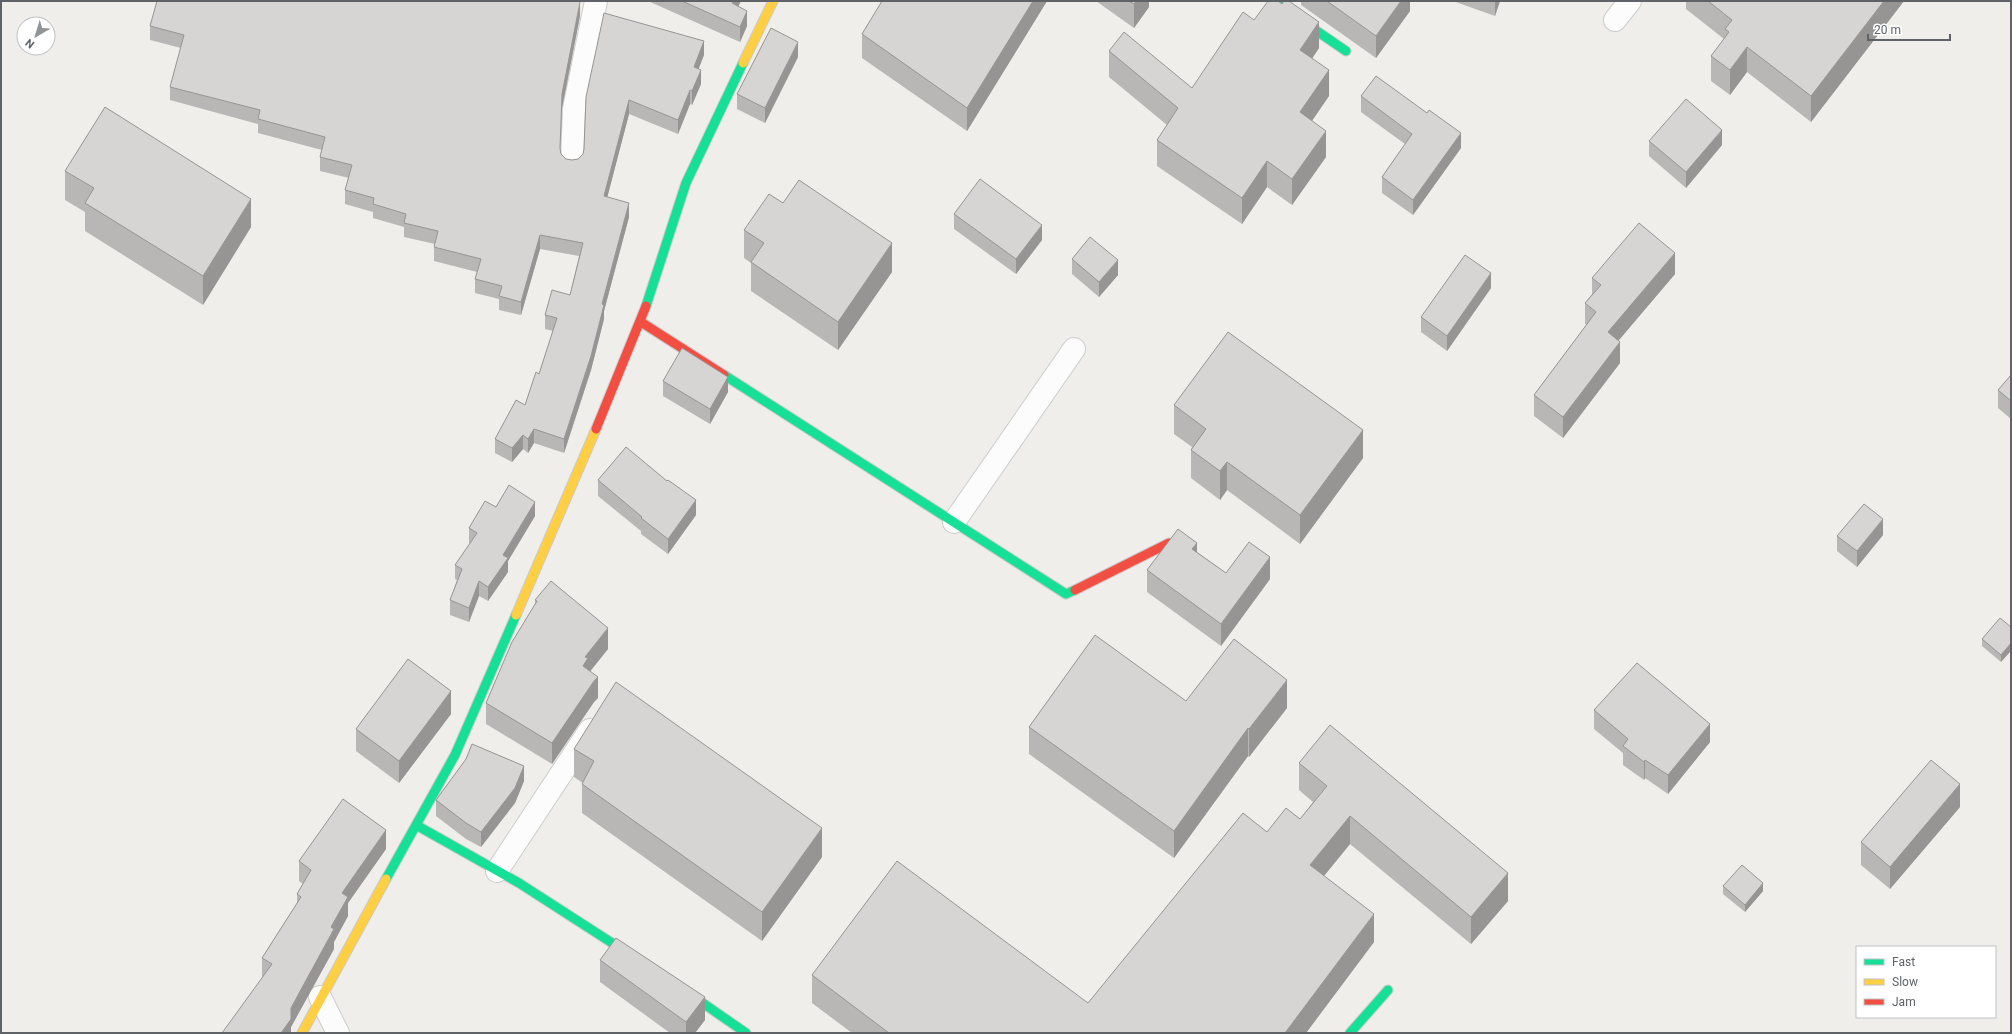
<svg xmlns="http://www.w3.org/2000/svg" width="2012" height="1034" font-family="Roboto,sans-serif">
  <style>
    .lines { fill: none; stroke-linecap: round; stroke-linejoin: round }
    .street-casing { stroke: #cbcccc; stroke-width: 24 }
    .fast-casing { stroke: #cacacb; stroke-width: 11 }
    .slow-casing { stroke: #cacacb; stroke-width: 11 }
    .jam-casing { stroke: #cacacb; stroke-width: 11 }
    .street { stroke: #fdfcfc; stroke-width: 22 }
    .fast { stroke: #16e098; stroke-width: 9 }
    .slow { stroke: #ffcf43; stroke-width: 9 }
    .jam { stroke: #f24e42; stroke-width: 9 }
    .wall { fill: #b8b7b5 }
    .shaded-wall { fill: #969594 }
    .building { fill: #d6d5d3; stroke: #969594 }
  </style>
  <rect width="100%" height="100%" fill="#efeeea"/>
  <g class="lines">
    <defs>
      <path id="street" d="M1615,20L1630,1
        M572,162L574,109L596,1
        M954,522L1074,349
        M497,871L590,730
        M320,997L338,1033"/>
      <path id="fast" d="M1273,1L1346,51
        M646,306L686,183L743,63
        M724,375L1066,594L1075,590
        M416,825L519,883L637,959
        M386,879L455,755L516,615
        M681,988L746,1033
        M1350,1033L1388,990"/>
      <path id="slow" d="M743,63L773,1
        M516,615L596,429
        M302,1033L386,879"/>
      <path id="jam" d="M641,322L724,375
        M596,429L646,306
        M1075,590L1169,543"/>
    </defs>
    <use href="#street" class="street-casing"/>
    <use href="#fast" class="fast-casing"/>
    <use href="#slow" class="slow-casing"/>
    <use href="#jam" class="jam-casing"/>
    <use href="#street" class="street"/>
    <use href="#fast" class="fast"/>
    <use href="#slow" class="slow"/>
    <use href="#jam" class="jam"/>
  </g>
  <path class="wall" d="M648,1H741L738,6L747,26L740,42Z
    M882,1H1047L967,131L862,58V34Z
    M1096,1H1149V7L1134,28Z
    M1301,1H1410V11L1376,58L1301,5Z
    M1453,1H1500L1495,16Z
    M1686,1H1904L1811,122L1747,72L1730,95L1711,81V56L1724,39L1686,9Z
    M580,16L562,108L560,149L561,154L566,159L572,160L578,159L583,154L584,149L586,97L704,55L698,69L701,84L692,105L690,104L678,134L629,114L607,197L629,217L604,311V319L591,370L564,453L534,443L528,453L523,449L512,462L495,453V439L525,405L539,374L553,331L545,329V315L570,295L579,256L540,249L521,315L499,310V299L475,293V279L477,272L434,261V247L435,244L404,237V227L373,218V212L345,204V190L349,178L320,171V157L322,150L258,133V124L170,100V87L181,48L150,40V26Z
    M1254,20L1319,48L1312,59L1329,96L1312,121L1326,157L1292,205L1267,187L1242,224L1157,166V140L1167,125L1109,77V51L1192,88Z
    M798,57L765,123L737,109V94Z
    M1361,96L1461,148L1413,215L1382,193V177L1405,144L1361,112Z
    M1649,141L1722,145L1686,188L1649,156Z
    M65,171L251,227L203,305L85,231V212L65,200Z
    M783,203L892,272L838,350L751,291V263L744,258V230Z
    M954,214L1042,240L1016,274L954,229Z
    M1072,259L1118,275L1099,297L1072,274Z
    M1675,274L1618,341L1620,363L1563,438L1534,416V395L1587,325L1585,324V303L1592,294V278Z
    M1491,288L1447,351L1421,332V317Z
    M2011,370V419L1998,408V390L2010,377V371Z
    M663,381L728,392L710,424L663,396Z
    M1174,405L1363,458L1300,544L1227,490L1220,500L1191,478V450L1192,447L1174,434Z
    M598,480L696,515L668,554L641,534V531L598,496Z
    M496,507L535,516L508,561V572L488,601L479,596L469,622L450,615V600L457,580L455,579V565L470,543H469V528Z
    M1883,535L1857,567L1837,551V536Z
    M1197,552L1226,573L1270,579L1221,646L1147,592V570Z
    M535,600L608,649L590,671L598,698L594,702L552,764L486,724V703L535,604Z
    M2011,627L2001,662L1982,646V639Z
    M1186,701L1287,708L1249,757L1248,756L1174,858L1029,754V727Z
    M1594,710L1710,742L1668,794L1645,778L1644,780L1623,765V753L1594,729Z
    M451,714L399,783L356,751V729Z
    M574,749L822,857L762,941L582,813V784L583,783L574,777Z
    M1299,763L1508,901L1471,944L1350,844L1324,876L1374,942L1306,1033H852L812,1003V975L1088,1003L1267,832L1300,819L1313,802L1299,790Z
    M524,781L515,803L481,847L466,839L436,816V800Z
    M1960,807L1890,889L1861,865V842Z
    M386,849L348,903V916L334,942V949L291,1027V1033L262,977V958L297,903V894L303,884L299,881V861Z
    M1723,886L1763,891L1745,912L1723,894Z
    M600,960L705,1020L695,1033H670L600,982Z"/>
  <path class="shaded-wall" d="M733,1H741L732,19V3Z
    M1033,1H1047L967,131V108Z
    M1136,1H1149V7L1134,28V4Z
    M1401,1H1410V11L1376,58V36Z
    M1495,1H1500L1495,16Z
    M1884,1H1904L1811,122V96Z
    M580,2V16L562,108L560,162L562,94Z
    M747,11V26L740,42V27Z
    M1319,22V48L1300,76V50Z
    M704,41V55L694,81V67Z
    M798,42V57L765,123V108Z
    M1747,47V72L1730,95V70Z
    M701,70V84L692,105V91Z
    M1329,70V96L1300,138V112Z
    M690,90V104L678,134V120Z
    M629,100V114L604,210V196Z
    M1722,130V145L1686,188V172Z
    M1326,131V157L1292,205V179Z
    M1461,133V148L1413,215V200Z
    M1267,161V187L1242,224V198Z
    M251,199V227L203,305V276Z
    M629,203V217L604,311V319L591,370L564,453V439L602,304Z
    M1042,225V240L1016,274V259Z
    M540,235V249L521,315V302Z
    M892,243V272L838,350V322Z
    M1675,253V274L1608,353V332Z
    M1118,260V275L1099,297V282Z
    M1491,273V288L1447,351V336Z
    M1620,342V363L1563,438V417Z
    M728,377V392L710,424V409Z
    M534,429V443L528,453V439Z
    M1363,430V458L1300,544V515Z
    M523,435V449L512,462V448Z
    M1227,462V490L1220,500V471Z
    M696,500V515L668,554V539Z
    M535,502V516L508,561V572L488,601V587L503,555Z
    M1883,519V535L1857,567V551Z
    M1197,543V565L1192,549Z
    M1270,557V579L1221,646V624Z
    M479,581V596L469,622V608Z
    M608,628V649L588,674L583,666L585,657Z
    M2011,643V651L2001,662V655Z
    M598,677V698L594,702L552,764V743L594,681Z
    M1287,680V708L1249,757V729Z
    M451,691V714L399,783V761Z
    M1710,724V742L1668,794V775Z
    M1248,728V756L1174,858V831Z
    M1645,760V778L1644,780V762Z
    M524,766V781L515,803L481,847V832Z
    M1960,784V807L1890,889V867Z
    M1350,816V844L1310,893V865Z
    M822,828V857L762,941V912Z
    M386,830V849L348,903V916L334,942V949L291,1027V1008L331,927L342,893Z
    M1508,873V901L1471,944V917Z
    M1763,883V891L1745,912V905Z
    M1374,914V942L1306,1033H1285Z
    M705,997V1020L695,1033H686V1022Z
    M291,1019V1033H281Z"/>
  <path class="building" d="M157,1H578L580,2L562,94L560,148L561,154L566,159L572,160L578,159L583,154L584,149L586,97L604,13L704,41L694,67L701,70L692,91L690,90L678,120L629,100L604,196L629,203L602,304L604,305L591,356L564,439L534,429L528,439L523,435L512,448L495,439L516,400L525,405L536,372L539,374L557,318L545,315L552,290L570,295L583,243L540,235L521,302L499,296L502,286L475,279L481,259L434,247L438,231L404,223L406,214L373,204L374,198L345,190L352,165L320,157L325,137L258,119L260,110L170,87L184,35L150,26Z
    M682,1H733L732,3L747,11L740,27Z
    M882,1H1033L967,108L862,34Z
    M1129,1H1136L1134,4Z
    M1268,1H1278L1282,4L1284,1H1289L1319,22L1300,50L1329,70L1300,112L1326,131L1292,179L1267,161L1242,198L1157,140L1178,108L1109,51L1124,32L1192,88L1243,12L1254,20Z
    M1327,1H1401L1376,36Z
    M1708,1H1884L1811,96L1747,47L1730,70L1711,56L1729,32L1725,29L1732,20Z
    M771,28L798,42L765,108L737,94Z
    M1376,76L1427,113L1429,110L1461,133L1413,200L1382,177L1412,134L1361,96Z
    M1686,99L1722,130L1686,172L1649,141Z
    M105,107L251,199L203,276L85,203L94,188L65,171Z
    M980,179L1042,225L1016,259L954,214Z
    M799,180L892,243L838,322L751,262L764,243L744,230L769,194L783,203Z
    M1639,223L1675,253L1608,332L1620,342L1563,417L1534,395L1596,312L1585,303L1601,285L1592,278Z
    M1090,237L1118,260L1099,282L1072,259Z
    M1465,255L1491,273L1447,336L1421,317Z
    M1228,332L1363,430L1300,515L1227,462L1220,471L1191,450L1206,429L1174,405Z
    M682,348L728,377L710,409L663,381Z
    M2011,375V401L1998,390Z
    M626,447L667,481L668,480L696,500L668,539L641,518L642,517L598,480Z
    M509,485L535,502L503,555L508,558L488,587L479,581L469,608L450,600L462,569L455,565L477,533L469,528L485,501L496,507Z
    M1864,504L1883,519L1857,551L1837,536Z
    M1178,529L1197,543L1192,549L1226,573L1249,542L1270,557L1221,624L1147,570Z
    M551,581L608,628L585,657L588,658L583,666L598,677L594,681L552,743L486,703L512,642L537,601L535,600Z
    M2000,618L2011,627V643L2001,655L1982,639Z
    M1095,635L1186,701L1234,639L1287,680L1249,729L1248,728L1174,831L1029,727Z
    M408,659L451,691L399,761L356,729Z
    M1637,663L1710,724L1668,775L1645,760L1644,762L1623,746L1628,739L1594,710Z
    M616,682L822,828L762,912L582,784L594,761L574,749Z
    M1330,725L1508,873L1471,917L1350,816L1310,865L1374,914L1285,1033H889L812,975L897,861L1088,1003L1243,813L1267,832L1286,808L1300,819L1327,786L1299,763Z
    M472,744L524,766L515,788L481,832L466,823L436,800L466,759Z
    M1931,760L1960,784L1890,867L1861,842Z
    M343,799L386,830L342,893L348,897L331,927L334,929L291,1008V1019L281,1033H222L272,964L262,958L301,897L297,894L311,870L299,861Z
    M1742,865L1763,883L1745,905L1723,886Z
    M616,938L705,997L686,1022L600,960Z"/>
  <rect width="2012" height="1034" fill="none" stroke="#5f6368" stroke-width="4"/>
  <rect x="1856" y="946" width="140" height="72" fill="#ffffff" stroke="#bfc1c3"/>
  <rect x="1864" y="959" width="20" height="6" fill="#16e098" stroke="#bfc1c3"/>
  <text x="1892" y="966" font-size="12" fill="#5f6368">Fast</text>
  <rect x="1864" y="979" width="20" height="6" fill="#ffcf43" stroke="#bfc1c3"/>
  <text x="1892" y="986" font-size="12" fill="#5f6368">Slow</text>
  <rect x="1864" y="999" width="20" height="6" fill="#f24e42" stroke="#bfc1c3"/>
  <text x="1892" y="1006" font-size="12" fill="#5f6368">Jam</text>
  <g transform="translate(36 36) rotate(218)"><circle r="19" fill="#ffffff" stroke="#bfc1c3"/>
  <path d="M0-3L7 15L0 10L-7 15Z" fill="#919496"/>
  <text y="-6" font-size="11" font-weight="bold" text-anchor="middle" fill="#5f6368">N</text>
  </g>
  <path d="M1868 34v6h82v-6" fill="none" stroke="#5f6368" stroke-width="2"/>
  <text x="1874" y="34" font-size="12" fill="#5f6368" stroke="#ffffff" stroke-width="3" paint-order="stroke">20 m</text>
</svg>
